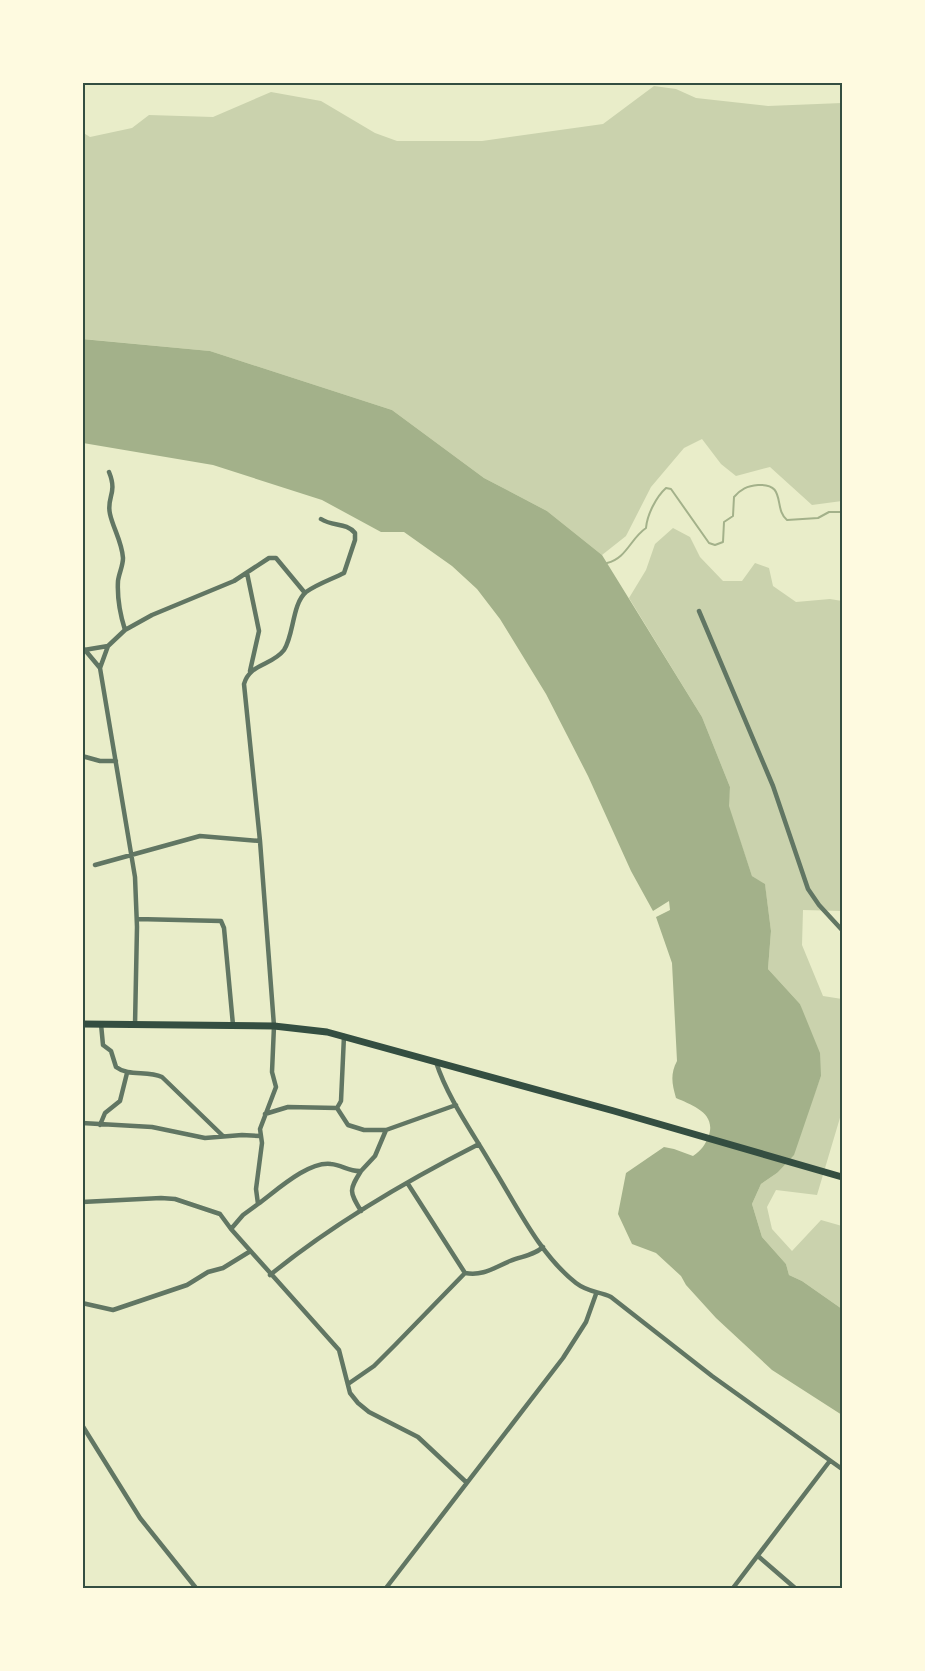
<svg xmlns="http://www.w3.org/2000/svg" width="925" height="1671" font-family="Ubuntu,sans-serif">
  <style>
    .green { fill: #cad2ad }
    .water { fill: #a3b18a }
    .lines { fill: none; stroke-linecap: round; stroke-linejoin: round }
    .stream { stroke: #a3b18a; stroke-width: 2 }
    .minor { stroke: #617663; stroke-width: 4.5 }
    .primary { stroke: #344e41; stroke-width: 7 }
    .neatline { fill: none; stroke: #344e41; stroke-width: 2 }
  </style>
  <rect width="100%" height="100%" fill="#e9edc9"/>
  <path class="green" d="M654,86L676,89L696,98L768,106L842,103V501L812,505L770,467L736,476L721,464L702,439L684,448L651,487L626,536L602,555L547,511L484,478L392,410L210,351L83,339L82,132L90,137L132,128L149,115L213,117L271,92L321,101L375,133L397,141H482L603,124Z
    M673,528L690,537L700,557L723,581H742L755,563L769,568L773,586L796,602L830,599L842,601V911L803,910L802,945L823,996L842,999V1111L817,1195L776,1190L767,1207L772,1229L792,1251L821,1220L842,1226V1309L802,1281L789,1275L786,1264L762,1237L752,1204L761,1184L777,1173L812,1100L821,1076L800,1004L768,969L771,931L765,885L752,876L728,806L730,787L702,717L629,598L646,570L655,544Z"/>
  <path class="water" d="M82,339L210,351L392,410L484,478L547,511L602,555L702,717L730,787L729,806L752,876L765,884L771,931L768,969L800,1004L820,1053L821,1076L794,1155L777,1173L761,1184L752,1204L762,1237L786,1264L789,1275L802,1281L842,1309V1415L772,1370L716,1318L686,1285L681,1276L656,1253L632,1244L618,1214L626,1173L664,1147L674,1149L693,1156C702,1150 705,1145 709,1135C716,1113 692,1105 676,1098C672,1084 670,1074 677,1061L672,963L656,917L670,910L669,901L653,911L631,871L588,776L546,694L500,619L477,589L452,566L404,532H381L322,500L213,465L83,443Z"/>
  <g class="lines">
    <path class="stream" d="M607,563C627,558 630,539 646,528C647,515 656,497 666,488L671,489L709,543L715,545L723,542L724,522L733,516L734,497C741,489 747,486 758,485C787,483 773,509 787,520L818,518L829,512H842"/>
    <path class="minor" d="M109,472C118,494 106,497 110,514C113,528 122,542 123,558C123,566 119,573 118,581C117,598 120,614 125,630
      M321,519C333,527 346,522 355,533V540L344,573C332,579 317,584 306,592C292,604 294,635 284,650C272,666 250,663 244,684L260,841L274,1026L272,1072L276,1087L260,1129L262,1143L256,1189L258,1204L243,1215L231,1229L339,1350L350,1393L358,1403L369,1412L418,1437L466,1482
      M247,573L259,631L250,671
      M699,611L773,786L808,889L819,905L842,930
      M84,650L108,646L125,630L152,615L234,581L269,558H276L305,593
      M85,650L100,668L135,877L137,927L135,1025
      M100,668L108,646
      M82,756L100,761H116
      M95,865L200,836L260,841
      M137,919L221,921L224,928L233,1025
      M101,1024L103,1045L111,1051L116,1067C129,1077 147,1070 162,1077L223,1136
      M436,1062C448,1099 473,1133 492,1166C517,1206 539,1254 576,1283C589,1293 599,1291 611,1297L712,1376L842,1469
      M337,1108L341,1101L344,1036
      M265,1114L288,1107L337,1108L348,1125L364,1130H386
      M82,1123L152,1127L205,1138L242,1135L260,1136
      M100,1125L105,1113L120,1101L127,1073
      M82,1202L161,1198L175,1199L220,1214L231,1229
      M258,1204C276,1191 308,1161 331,1164C342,1165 350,1172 361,1171L375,1156L386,1130L456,1105
      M361,1211C349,1191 349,1190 361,1171
      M465,1273C484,1276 493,1268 510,1261C522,1256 533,1256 543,1247
      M270,1275C334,1223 406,1181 479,1144
      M82,1303L113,1310L187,1285L208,1272L223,1268L249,1252
      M348,1384L374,1366L395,1345L465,1273L408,1184
      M82,1425L140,1518L196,1588
      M758,1556L795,1588
      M386,1588L563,1358L586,1322L596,1294
      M733,1588L829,1462"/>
    <path class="primary" d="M82,1024L274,1026L327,1032L614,1111L842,1177"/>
  </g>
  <rect width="925" height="1671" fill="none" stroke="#fefae0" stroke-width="168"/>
  <rect x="84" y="84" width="757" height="1503" class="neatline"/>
</svg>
